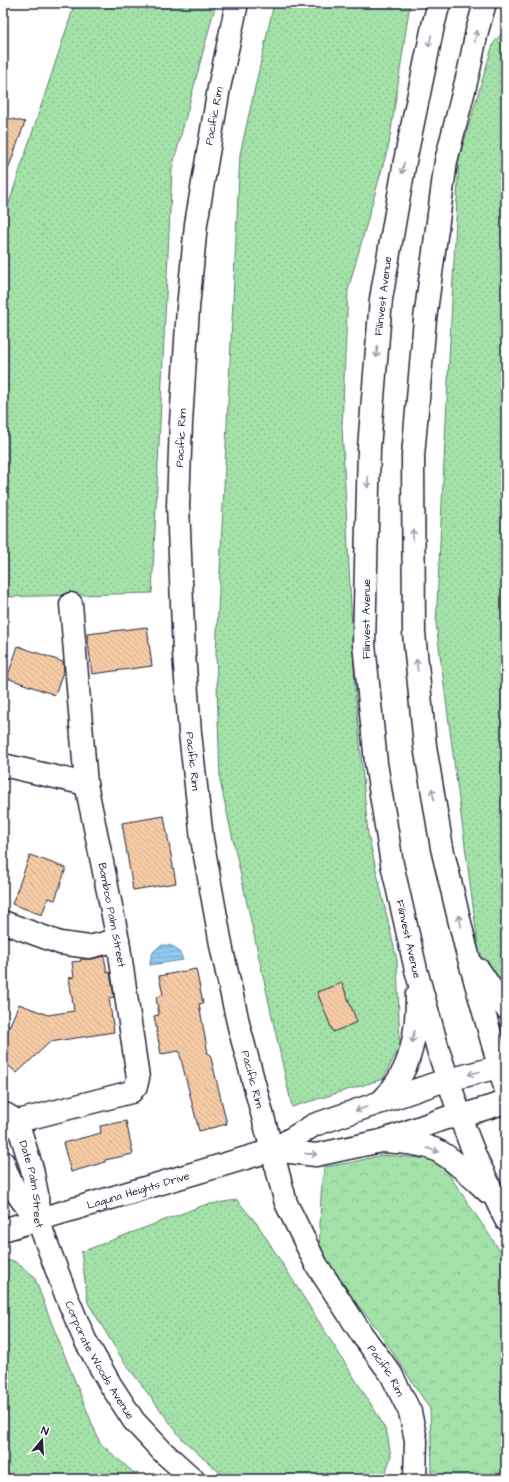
<svg xmlns="http://www.w3.org/2000/svg" width="509" height="1482" font-family="'Architects Daughter',sans-serif">
  <style>
    .green { fill: url(#green-dots); stroke: #628272 }
    .forest { fill: url(#forest-crowns); stroke: #628272 }
    .water { fill: url(#water-rules); stroke: #6387a6 }
    .building { fill: url(#building-back-hatch); stroke: #22223b }
    .lines { fill: none; stroke-linecap: round; stroke-linejoin: round }
    .minor-casing { stroke: #22223b; stroke-width: 25 }
    .major-casing { stroke: #22223b; stroke-width: 25 }
    .minor { stroke: #fff; stroke-width: 22 }
    .major { stroke: #fff; stroke-width: 22 }
    .oneway { stroke: #9c9ca7 }
    .labels { text-anchor: middle; dominant-baseline: central; stroke-width: 3; stroke-linejoin: round; paint-order: stroke }
    .street-label { font-size: 11px; fill: #22223b; stroke: #fff }
  </style>
  <defs>
    <pattern id="green-dots" width="8" height="8" patternUnits="userSpaceOnUse"><rect width="8" height="8" fill="#a3e1a9"/><path d="M2 2h.1M6 6h.1" fill="none" stroke="#8cc192" stroke-width="1.8" stroke-linecap="round"/></pattern>
    <pattern id="forest-crowns" width="20" height="18" patternUnits="userSpaceOnUse"><rect width="20" height="18" fill="#a3e1a9"/><path d="M2 6a3 3 0 1 1 6 0M12 15a3 3 0 1 1 6 0" fill="none" stroke="#8cc192"/></pattern>
    <pattern id="water-rules" width="6" height="5" patternUnits="userSpaceOnUse"><rect width="6" height="5" fill="#8ecaee"/><path d="M0 2.5h6" fill="none" stroke="#7aadcd"/></pattern>
    <pattern id="building-back-hatch" width="6" height="6" patternUnits="userSpaceOnUse"><rect width="6" height="6" fill="#f5cba4"/><path d="M-1 5l2 2M0 0l6 6M5-1l2 2" fill="none" stroke="#d2ae8e"/></pattern>
  </defs>
  <rect width="100%" height="100%" fill="#fff"/>
  <filter id="ink" filterUnits="userSpaceOnUse"><feTurbulence type="fractalNoise" baseFrequency=".025" numOctaves="2"/><feDisplacementMap in="SourceGraphic" scale="8" xChannelSelector="R" yChannelSelector="G"/><feConvolveMatrix kernelMatrix="1 2 1 2 8 2 1 2 1" color-interpolation-filters="sRGB"/></filter>
  <g filter="url(#ink)">
    <path class="green" d="M75,3H216L172,169L152,593L3,597V221Z
      M274,3H410L389,144L348,290L342,426L355,687L368,834L397,960L400,1046L383,1079L292,1107L220,781L216,652L240,154Z
      M506,28V994L480,960L436,624L459,158L493,44Z
      M237,1200L258,1225L379,1417L387,1433L391,1456L384,1479H234L219,1472L183,1440L122,1359L88,1303L81,1252L204,1205Z
      M3,1260L14,1261L34,1276L52,1324L100,1443L141,1479H3Z"/>
    <path class="forest" d="M382,1155L433,1159L446,1170L506,1260V1479H430L432,1468L430,1409L378,1330L319,1257L321,1194L324,1167L353,1162Z"/>
    <path class="water" d="M163,945C175,945 179,949 183,960L150,965C150,955 153,949 163,945Z"/>
    <path class="building" d="M3,117L25,122L5,178H3Z
      M147,627L152,666L92,674L87,634Z
      M18,646L63,662L64,669L55,695L7,678Z
      M164,816L176,883L133,890L122,823Z
      M30,855L66,868L55,900L48,898L42,915L12,904Z
      M104,956L107,973L110,972L114,997L109,998L114,1032L50,1042L17,1073L3,1061V1041L19,1004L48,1015L74,1011L69,978L74,977L72,962L81,961V959H92Z
      M196,969L203,1003L199,1004L208,1054H210L227,1124L199,1131L179,1051L161,1054L154,1016L159,1015L156,997L163,995L159,976Z
      M342,983L357,1022L333,1032L317,992Z
      M126,1121L133,1154L105,1160V1162L71,1172L63,1143L101,1133L100,1126Z"/>
    <g class="lines">
      <defs>
        <g id="minor">
          <path id="s1" d="M237,3L219,88L196,224L188,308L181,423L178,505L184,653L190,733L202,839L222,950L239,1027L286,1203L316,1264L363,1336L391,1374L410,1412L416,1440L415,1479"/>
          <path d="M3,765L86,784"/>
          <path d="M3,922L60,943L89,947L118,940"/>
          <path id="s2" d="M5,1114L17,1121L32,1169L37,1194L38,1220L66,1295L85,1340L110,1384L134,1421L163,1452L193,1479"/>
          <path d="M3,1125L131,1092L136,1086L138,1078L118,940L86,784L71,604"/>
          <path d="M273,1150L316,1155L381,1141L446,1118L461,1116L506,1102"/>
          <path d="M3,1162C11,1187 21,1201 38,1220"/>
          <path id="s3" d="M3,1230L273,1150L314,1125L437,1083L506,1065"/>
        </g>
        <g id="major">
          <path id="s4" d="M439,3L433,26L405,161L381,299L369,448L364,644L376,763L392,864L416,970L439,1053L465,1130L476,1158L506,1220"/>
          <path d="M485,3L477,31L469,70L446,161L425,319L413,456L414,633L425,746L442,848L466,948L506,1091"/>
          <path d="M479,970L495,994L506,1008"/>
          <path d="M381,1102C388,1094 395,1086 400,1077C414,1054 417,1022 417,995"/>
          <path d="M381,1141C399,1142 417,1143 434,1149C451,1156 474,1179 488,1192"/>
        </g>
      </defs>
      <use href="#minor" class="minor-casing"/>
      <use href="#major" class="major-casing"/>
      <use href="#minor" class="minor"/>
      <use href="#major" class="major"/>
    </g>
    <defs><path id="oneway-shaft" d="M-6 0H5M1.5-3L5.5 0L1.5 3" fill="none" stroke-width="1.6" stroke-linecap="round" stroke-linejoin="round"/></defs>
    <g class="oneway">
      <use href="#oneway-shaft" transform="translate(476 36) rotate(-78)"/>
      <use href="#oneway-shaft" transform="translate(430 41) rotate(102)"/>
      <use href="#oneway-shaft" transform="translate(403 168) rotate(100)"/>
      <use href="#oneway-shaft" transform="translate(377 352) rotate(95)"/>
      <use href="#oneway-shaft" transform="translate(368 482) rotate(91)"/>
      <use href="#oneway-shaft" transform="translate(413 535) rotate(-90)"/>
      <use href="#oneway-shaft" transform="translate(417 665) rotate(-96)"/>
      <use href="#oneway-shaft" transform="translate(433 794) rotate(-100)"/>
      <use href="#oneway-shaft" transform="translate(460 921) rotate(-103)"/>
      <use href="#oneway-shaft" transform="translate(413 1037) rotate(100)"/>
      <use href="#oneway-shaft" transform="translate(474 1073) rotate(165)"/>
      <use href="#oneway-shaft" transform="translate(361 1109) rotate(161)"/>
      <use href="#oneway-shaft" transform="translate(433 1150) rotate(20)"/>
      <use href="#oneway-shaft" transform="translate(311 1154) rotate(4)"/>
    </g>
  </g>
  <g class="labels">
    <g class="street-label">
      <text transform="translate(214 116) rotate(-80)">Pacific Rim</text>
      <text transform="translate(383 296) rotate(-83)">Filinvest Avenue</text>
      <text transform="translate(181 438) rotate(-87)">Pacific Rim</text>
      <text transform="translate(366 619) rotate(-90)">Filinvest Avenue</text>
      <text stroke="none"><textPath href="#s1" startOffset="763">Pacific Rim</textPath></text>
      <text transform="translate(112 915) rotate(79)">Bamboo Palm Street</text>
      <text stroke="none"><textPath href="#s4" startOffset="946">Filinvest Avenue</textPath></text>
      <text stroke="none"><textPath href="#s1" startOffset="1087">Pacific Rim</textPath></text>
      <text stroke="none"><textPath href="#s2" startOffset="79">Date Palm Street</textPath></text>
      <text stroke="none"><textPath href="#s3" startOffset="141">Laguna Heights Drive</textPath></text>
      <text stroke="none"><textPath href="#s2" startOffset="269">Corporate Woods Avenue</textPath></text>
      <text stroke="none"><textPath href="#s1" startOffset="1411">Pacific Rim</textPath></text>
    </g>
  </g>
  <rect width="509" height="1482" fill="none" stroke="#fff" stroke-width="16"/>
  <rect x="8" y="8" width="493" height="1466" fill="none" stroke="#22223b" stroke-width="1.5" filter="url(#ink)"/>
  <g transform="translate(42 1440) rotate(18)" stroke="#ffffff" stroke-width="3" paint-order="stroke">
  <path d="M0-3L7 15L0 10L-7 15Z" fill="#22223b"/>
  <text y="-6" font-size="11" font-weight="bold" text-anchor="middle" fill="#22223b">N</text>
  </g>
</svg>
